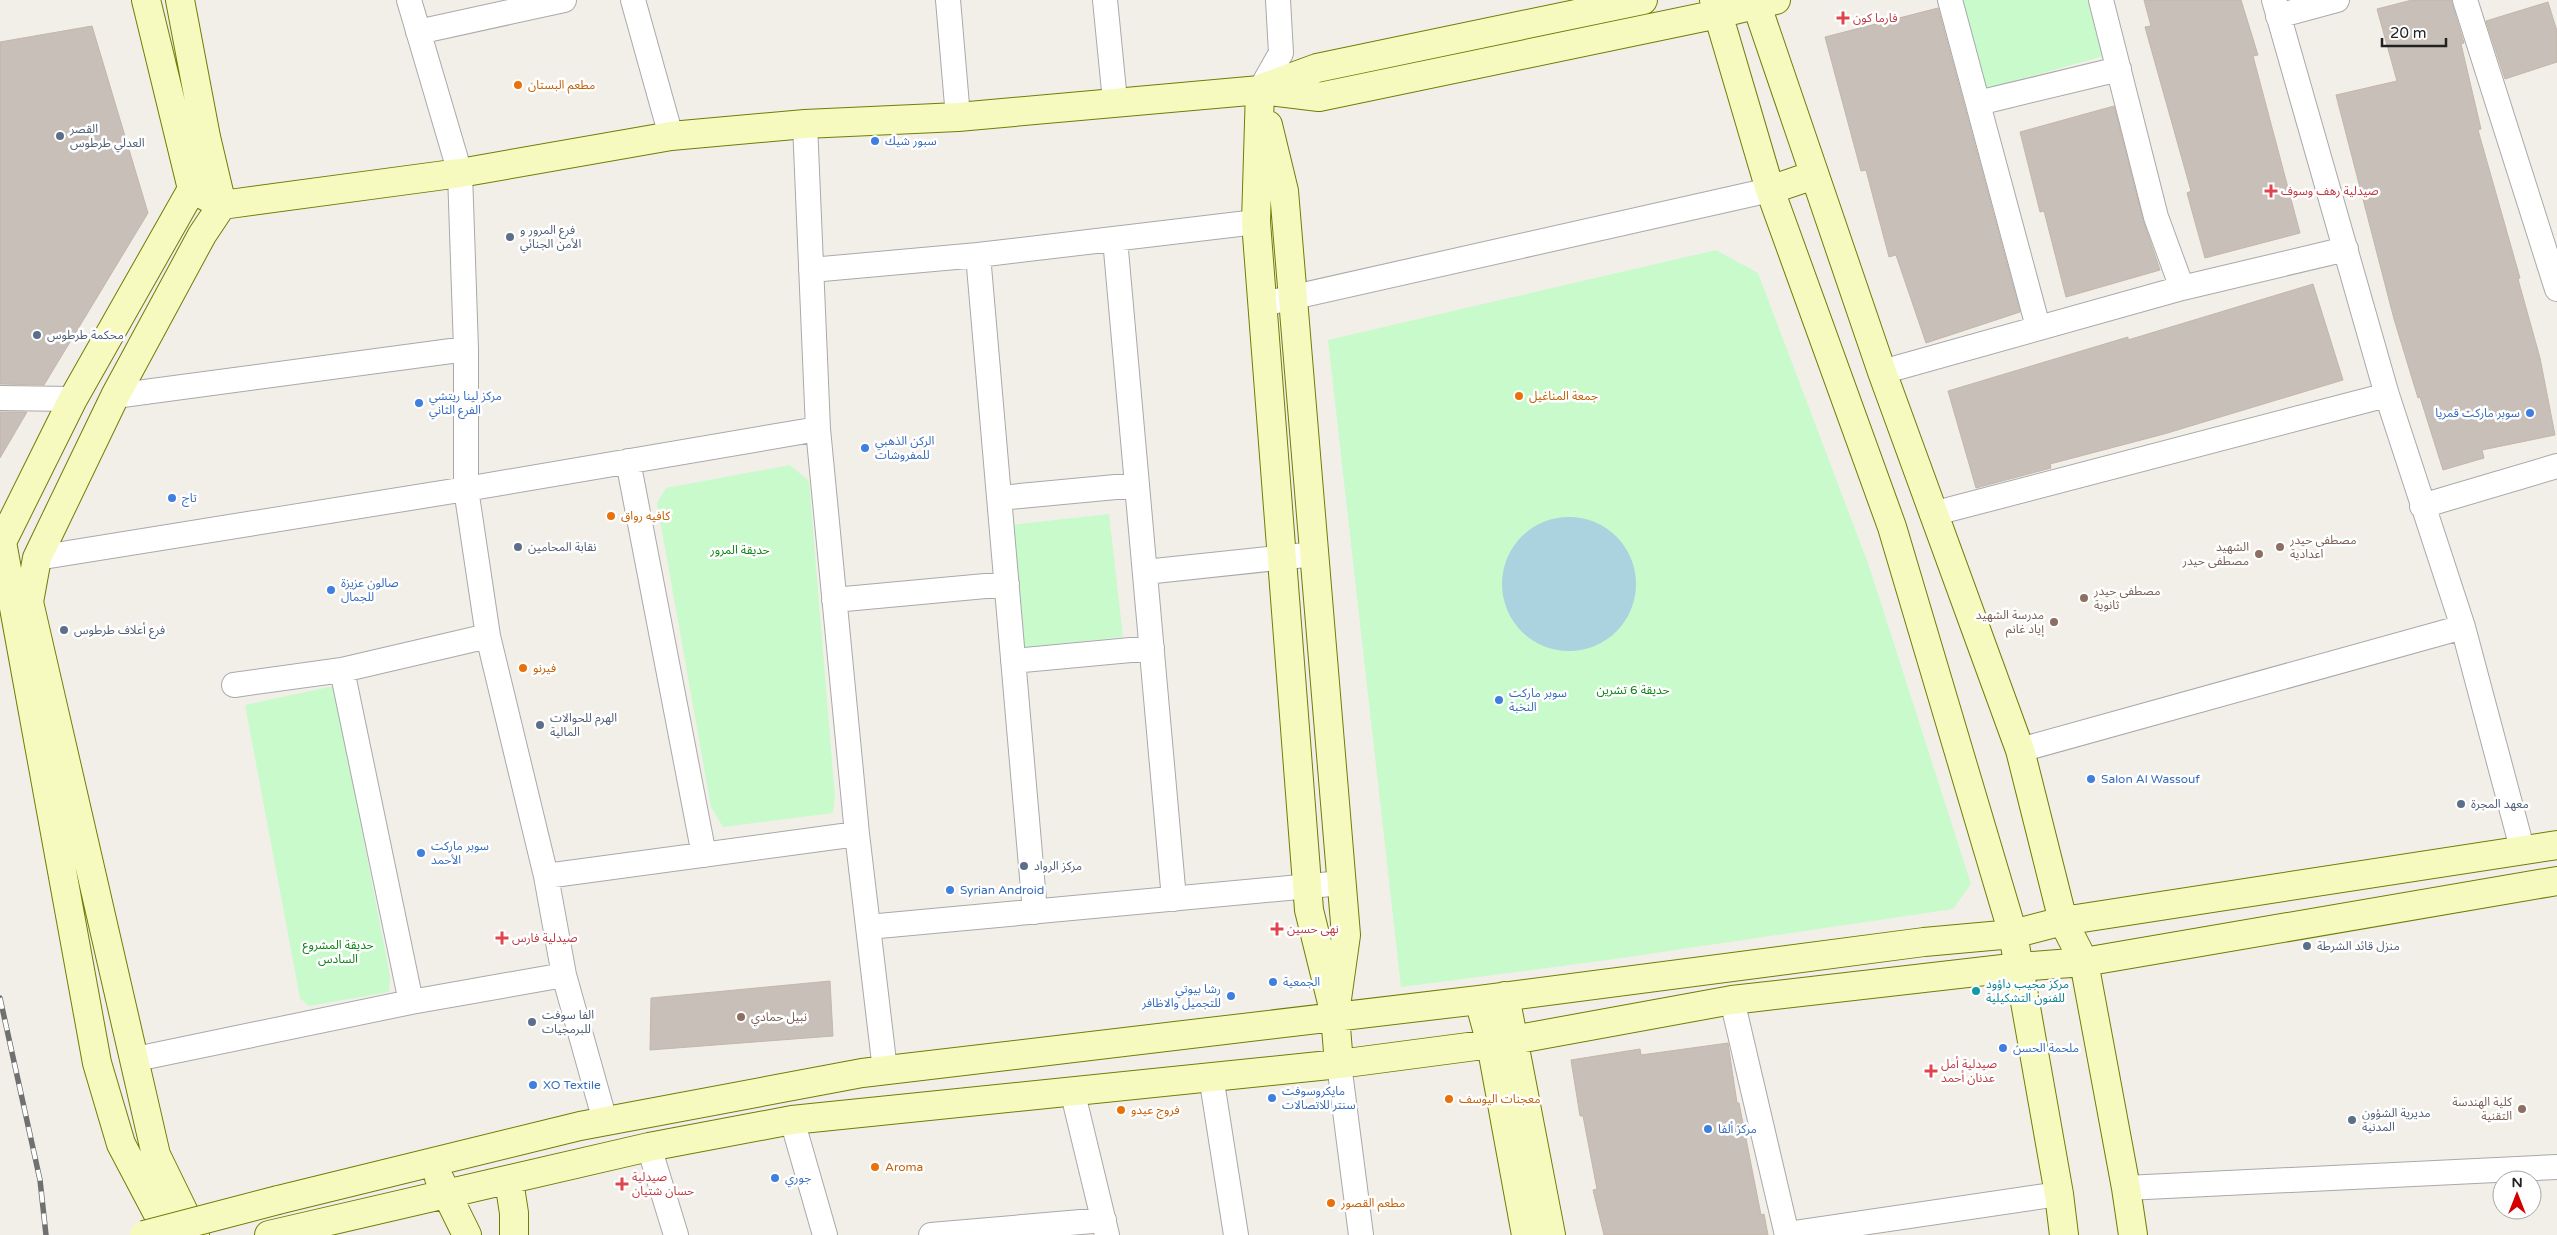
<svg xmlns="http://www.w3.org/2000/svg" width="2557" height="1235" font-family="'Varela Round','Noto Sans Arabic',sans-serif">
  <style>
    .park { fill: #c8facc }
    .water { fill: #aad3df }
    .building { fill: #c7bfb8; stroke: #c4b6ab }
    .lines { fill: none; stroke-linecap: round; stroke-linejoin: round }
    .street-casing { stroke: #a9a9a9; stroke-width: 26 }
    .secondary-casing { stroke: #707d05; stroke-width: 30 }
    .street { stroke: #fff; stroke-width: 24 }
    .secondary { stroke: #f7fabf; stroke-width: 28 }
    .rail-casing { stroke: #707070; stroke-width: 5.5 }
    .rail { stroke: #fff; stroke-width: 4; stroke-dasharray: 11; stroke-linecap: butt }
    .secondary-bridge-casing { stroke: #707d05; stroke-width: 30; stroke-linecap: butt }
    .secondary-bridge { stroke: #f7fabf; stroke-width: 28 }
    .health-dot { fill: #e0444e; stroke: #fff; stroke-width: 2 }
    .food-dot { fill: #e8710a; stroke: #fff; stroke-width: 2 }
    .service-dot { fill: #5c6f8a; stroke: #fff; stroke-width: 2 }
    .shop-dot { fill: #3f7fe0; stroke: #fff; stroke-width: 2 }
    .education-dot { fill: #8d6e63; stroke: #fff; stroke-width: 2 }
    .culture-dot { fill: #0f9aa8; stroke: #fff; stroke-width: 2 }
    .labels { text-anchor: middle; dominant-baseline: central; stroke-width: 5; stroke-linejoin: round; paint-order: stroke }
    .health-label { font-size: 12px; fill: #be3a42; stroke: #fff; text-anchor: start }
    .food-label { font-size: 12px; fill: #c56008; stroke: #fff; text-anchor: start }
    .service-label { font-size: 12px; fill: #4e5e75; stroke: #fff; text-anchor: start }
    .shop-label { font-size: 12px; fill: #366cbe; stroke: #fff; text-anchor: start }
    .education-label { font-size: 12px; fill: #785e54; stroke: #fff; text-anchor: start }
    .park-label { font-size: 12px; fill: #0c8416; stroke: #fff }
    .culture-label { font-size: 12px; fill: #0d838f; stroke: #fff; text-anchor: start }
  </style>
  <rect width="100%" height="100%" fill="#f2efe9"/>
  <path class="park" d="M1960,0H2092L2107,55L1985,89Z
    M1716,250L1758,273L1869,566L1971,884L1953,909L1615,959L1401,987L1328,340Z
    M790,465L809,481L835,797L833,813L723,827L711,807L657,503L666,488Z
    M1109,514L1123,637L1021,648L1008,525Z
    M334,686L390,976L389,992L309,1006L300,998L245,705Z"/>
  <path class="water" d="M1502 584a67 67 0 1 1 134 0a67 67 0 1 1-134 0Z"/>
  <path class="building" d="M2144,0H2241L2258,55L2253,56L2300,233L2205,258L2187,193L2191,191L2145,27L2151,26Z
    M2412,0H2451L2464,43L2461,44L2481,129L2478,130L2520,278L2518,279L2540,358L2555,435L2482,450L2484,458L2443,470L2420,397L2418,398L2394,319L2336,95L2397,81L2377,9Z
    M2548,2L2557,31V62L2505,79L2486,21Z
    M1938,8L2020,312L1926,343L1896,255L1889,257L1866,170L1861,171L1825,37Z
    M92,26L148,213L44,385L0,384V42Z
    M2114,106L2143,220L2160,270L2066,297L2044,211L2040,212L2020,132Z
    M2313,284L2343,380L2164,434L2050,464L2051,468L1976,488L1948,391L2128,337V340Z
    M0,412H27L0,458Z
    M830,981L833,1036L650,1050L651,998Z
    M1728,1043L1737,1103H1739L1761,1215L1764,1214L1768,1235H1604L1593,1190L1597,1189L1583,1116H1580L1571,1060L1640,1049L1641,1055Z"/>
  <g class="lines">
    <defs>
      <path id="street" d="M409,0L460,173L466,349V489L488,636L546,876L564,975L605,1121
        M633,0L671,136
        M948,0L958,117
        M1105,0L1115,101
        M1950,0L2038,327
        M2101,0L2156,217L2182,288
        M2274,0L2387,395L2463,627L2523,852
        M2465,0L2557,289
        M2278,16L2337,0
        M418,32L564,0
        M1260,90L1281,53L1278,0
        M1978,103L2119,69
        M805,124L818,429L857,834L885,1070
        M1115,239L1174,899
        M978,255L1035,912
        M811,270L978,255L1256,222
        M1263,304L1770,190
        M1882,372L2182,288L2346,249
        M115,396L466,349
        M0,398L73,399
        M628,461L704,855
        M999,498L1137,485
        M2422,506L2557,466
        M1932,514L2387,395
        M37,558L466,489L818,429
        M1145,572L1315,554
        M834,600L1007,584
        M1013,661L1152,648
        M342,670L411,1002
        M234,685L342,670L488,636
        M2020,750L2463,627
        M546,876L857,834
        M868,927L1342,883
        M1732,1000L1787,1235
        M136,1059L411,1002L564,975
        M1339,1064L1361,1235
        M1211,1076L1236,1235
        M1072,1090L1107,1235
        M792,1120L825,1235
        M649,1147L676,1235
        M2126,1188L2557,1167
        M1787,1234L2059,1194
        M931,1235L1104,1220"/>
      <path id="secondary" d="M146,0L192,189L73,399L2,542L97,1063L121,1144L169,1235
        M180,0L206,137L222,205L202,235L115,396L37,558L29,602L156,1155L195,1235
        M1714,0L1770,190L1892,527L2013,934L2059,1194L2064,1235
        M1755,0L1882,372L2020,750L2063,921L2084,962L2126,1188L2133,1235
        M1262,88L1317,68L1643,0
        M1260,90L1256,222L1309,910L1335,1015L1339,1064
        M1268,125L1284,191L1346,935L1337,999
        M192,189L222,205L460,173L671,136L805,124L958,117L1260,90L1319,97L1718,14L1776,0
        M1770,190L1814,175
        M1505,996L1551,1235
        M1479,1000L1491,1044L1526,1235
        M439,1178L467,1235
        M509,1181L514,1213V1235
        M278,1200L580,1126L862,1073L1479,1000L1924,942L2013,934L2063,921L2557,845
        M269,1235L649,1147L792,1120L1339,1064L1491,1044L1732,1000L2020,967L2084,962L2557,881"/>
    </defs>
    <use href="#street" class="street-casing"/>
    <use href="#secondary" class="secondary-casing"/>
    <use href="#street" class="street"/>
    <use href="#secondary" class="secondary"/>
    <defs>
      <path id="rail" d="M0,998L40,1180L46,1235"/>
    </defs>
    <use href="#rail" class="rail-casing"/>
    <use href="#rail" class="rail"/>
    <defs>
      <path id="secondary-bridge" d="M144,1235L278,1200"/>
    </defs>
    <use href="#secondary-bridge" class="secondary-bridge-casing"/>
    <use href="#secondary-bridge" class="secondary-bridge"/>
  </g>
  <g class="health-dot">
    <path d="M1840.5 10.5h5v5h5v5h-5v5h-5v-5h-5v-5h5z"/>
    <path d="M2268.5 183.5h5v5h5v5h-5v5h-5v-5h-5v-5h5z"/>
    <path d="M1274.5 921.5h5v5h5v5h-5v5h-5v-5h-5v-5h5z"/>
    <path d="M499.5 930.5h5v5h5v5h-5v5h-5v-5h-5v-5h5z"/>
    <path d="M1928.5 1063.5h5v5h5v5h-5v5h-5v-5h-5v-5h5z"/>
    <path d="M619.5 1176.5h5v5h5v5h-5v5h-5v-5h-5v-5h5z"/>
  </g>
  <g class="food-dot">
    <circle cx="518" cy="85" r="5"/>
    <circle cx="1519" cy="396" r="5"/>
    <circle cx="611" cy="516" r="5"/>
    <circle cx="523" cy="668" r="5"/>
    <circle cx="1449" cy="1099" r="5"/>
    <circle cx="1121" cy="1110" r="5"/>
    <circle cx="875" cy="1167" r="5"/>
    <circle cx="1331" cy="1203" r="5"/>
  </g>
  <g class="service-dot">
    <circle cx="60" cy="136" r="5"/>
    <circle cx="510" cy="237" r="5"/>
    <circle cx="37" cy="335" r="5"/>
    <circle cx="518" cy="547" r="5"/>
    <circle cx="64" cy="630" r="5"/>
    <circle cx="540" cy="725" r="5"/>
    <circle cx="2461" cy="804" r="5"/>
    <circle cx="1024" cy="866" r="5"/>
    <circle cx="2307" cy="946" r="5"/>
    <circle cx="532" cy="1022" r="5"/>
    <circle cx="2352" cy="1120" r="5"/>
  </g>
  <g class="shop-dot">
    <circle cx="875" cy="141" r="5"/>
    <circle cx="419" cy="403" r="5"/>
    <circle cx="2530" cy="413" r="5"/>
    <circle cx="865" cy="448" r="5"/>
    <circle cx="172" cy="498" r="5"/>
    <circle cx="331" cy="590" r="5"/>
    <circle cx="1499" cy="700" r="5"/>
    <circle cx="2091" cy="779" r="5"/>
    <circle cx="421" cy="853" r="5"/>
    <circle cx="950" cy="890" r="5"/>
    <circle cx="1273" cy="982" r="5"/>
    <circle cx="1231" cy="996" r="5"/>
    <circle cx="2003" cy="1048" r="5"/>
    <circle cx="533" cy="1085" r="5"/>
    <circle cx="1272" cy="1098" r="5"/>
    <circle cx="1708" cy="1129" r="5"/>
    <circle cx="775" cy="1178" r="5"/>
  </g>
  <g class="education-dot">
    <circle cx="2280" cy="547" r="5"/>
    <circle cx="2259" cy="554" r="5"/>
    <circle cx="2084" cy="598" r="5"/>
    <circle cx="2054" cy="622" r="5"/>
    <circle cx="741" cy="1017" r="5"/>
    <circle cx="2522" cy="1109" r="5"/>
  </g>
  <circle class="culture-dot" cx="1976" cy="991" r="5"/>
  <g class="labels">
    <g class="health-label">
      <text x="1853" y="18">فارما كون</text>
      <text x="2281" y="191">صيدلية رهف وسوف</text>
      <text x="1287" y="929">نهى حسين</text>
      <text x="512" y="938">صيدلية فارس</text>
      <text x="1941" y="1064">صيدلية أمل<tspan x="1941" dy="14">عدنان أحمد</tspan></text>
      <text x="632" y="1177">صيدلية<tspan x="632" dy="14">حسان شتيان</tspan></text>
    </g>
    <g class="food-label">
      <text x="528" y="85">مطعم البستان</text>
      <text x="1529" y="396">جمعة المناغيل</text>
      <text x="621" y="516">كافيه رواق</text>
      <text x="533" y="668">فيرنو</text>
      <text x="1459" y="1099">معجنات اليوسف</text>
      <text x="1131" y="1110">فروج عيدو</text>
      <text x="885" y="1167">Aroma</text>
      <text x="1341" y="1203">مطعم القصور</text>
    </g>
    <g class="service-label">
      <text x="70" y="129">القصر<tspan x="70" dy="14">العدلي طرطوس</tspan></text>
      <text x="520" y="230">فرع المرور و<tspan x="520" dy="14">الأمن الجنائي</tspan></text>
      <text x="47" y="335">محكمة طرطوس</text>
      <text x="528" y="547">نقابة المحامين</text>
      <text x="74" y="630">فرع أعلاف طرطوس</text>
      <text x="550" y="718">الهرم للحوالات<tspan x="550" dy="14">المالية</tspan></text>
      <text x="2471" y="804">معهد المجرة</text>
      <text x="1034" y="866">مركز الرواد</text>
      <text x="2317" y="946">منزل قائد الشرطة</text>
      <text x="542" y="1015">الفا سوفت<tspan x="542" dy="14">للبرمجيات</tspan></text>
      <text x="2362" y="1113">مديرية الشؤون<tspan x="2362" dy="14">المدنية</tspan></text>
    </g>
    <g class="shop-label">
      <text x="885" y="141">سبور شيك</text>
      <text x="429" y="396">مركز لينا ريتشي<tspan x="429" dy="14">الفرع الثاني</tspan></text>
      <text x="2520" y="413" text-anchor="end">سوبر ماركت قمريا</text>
      <text x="875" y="441">الركن الذهبي<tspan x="875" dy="14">للمفروشات</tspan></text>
      <text x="182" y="498">تاج</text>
      <text x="341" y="583">صالون عزيزة<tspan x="341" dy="14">للجمال</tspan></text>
      <text x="1509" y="693">سوبر ماركت<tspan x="1509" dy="14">النخبة</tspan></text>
      <text x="2101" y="779">Salon Al Wassouf</text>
      <text x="431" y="846">سوبر ماركت<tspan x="431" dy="14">الأحمد</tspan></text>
      <text x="960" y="890">Syrian Android</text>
      <text x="1283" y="982">الجمعية</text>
      <text x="1221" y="989" text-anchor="end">رشا بيوتي<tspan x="1221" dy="14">للتجميل والاظافر</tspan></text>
      <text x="2013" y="1048">ملحمة الحسن</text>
      <text x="543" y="1085">XO Textile</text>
      <text x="1282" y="1091">مايكروسوفت<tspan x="1282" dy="14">سنتر للاتصالات</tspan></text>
      <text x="1718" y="1129">مركز ألفا</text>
      <text x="785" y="1178">جوري</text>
    </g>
    <g class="education-label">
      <text x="2290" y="540">مصطفى حيدر<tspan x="2290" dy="14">اعدادية</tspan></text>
      <text x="2249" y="547" text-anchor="end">الشهيد<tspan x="2249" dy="14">مصطفى حيدر</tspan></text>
      <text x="2094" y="591">مصطفى حيدر<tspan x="2094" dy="14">ثانوية</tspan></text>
      <text x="2044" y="615" text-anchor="end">مدرسة الشهيد<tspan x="2044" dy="14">إياد غانم</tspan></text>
      <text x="751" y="1017">نبيل حمادي</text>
      <text x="2512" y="1102" text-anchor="end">كلية الهندسة<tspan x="2512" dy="14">التقنية</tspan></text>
    </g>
    <g class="park-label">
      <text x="740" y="550">حديقة المرور</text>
      <text x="1633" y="690">حديقة 6 تشرين</text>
      <text x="338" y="945">حديقة المشروع<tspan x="338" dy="14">السادس</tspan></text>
    </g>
    <g class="culture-label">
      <text x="1986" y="984">مركز مجيب داؤود<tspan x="1986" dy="14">للفنون التشكيلية</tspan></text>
    </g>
  </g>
  <g transform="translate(2517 1195)"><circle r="24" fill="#ffffff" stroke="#a7a7a7"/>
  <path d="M0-4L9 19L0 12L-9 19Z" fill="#d40000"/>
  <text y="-8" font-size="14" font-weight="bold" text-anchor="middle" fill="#222222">N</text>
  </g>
  <path d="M2382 38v8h64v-8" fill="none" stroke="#222222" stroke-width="2.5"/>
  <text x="2390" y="38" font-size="15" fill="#222222" stroke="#ffffff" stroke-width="4" paint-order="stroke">20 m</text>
</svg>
